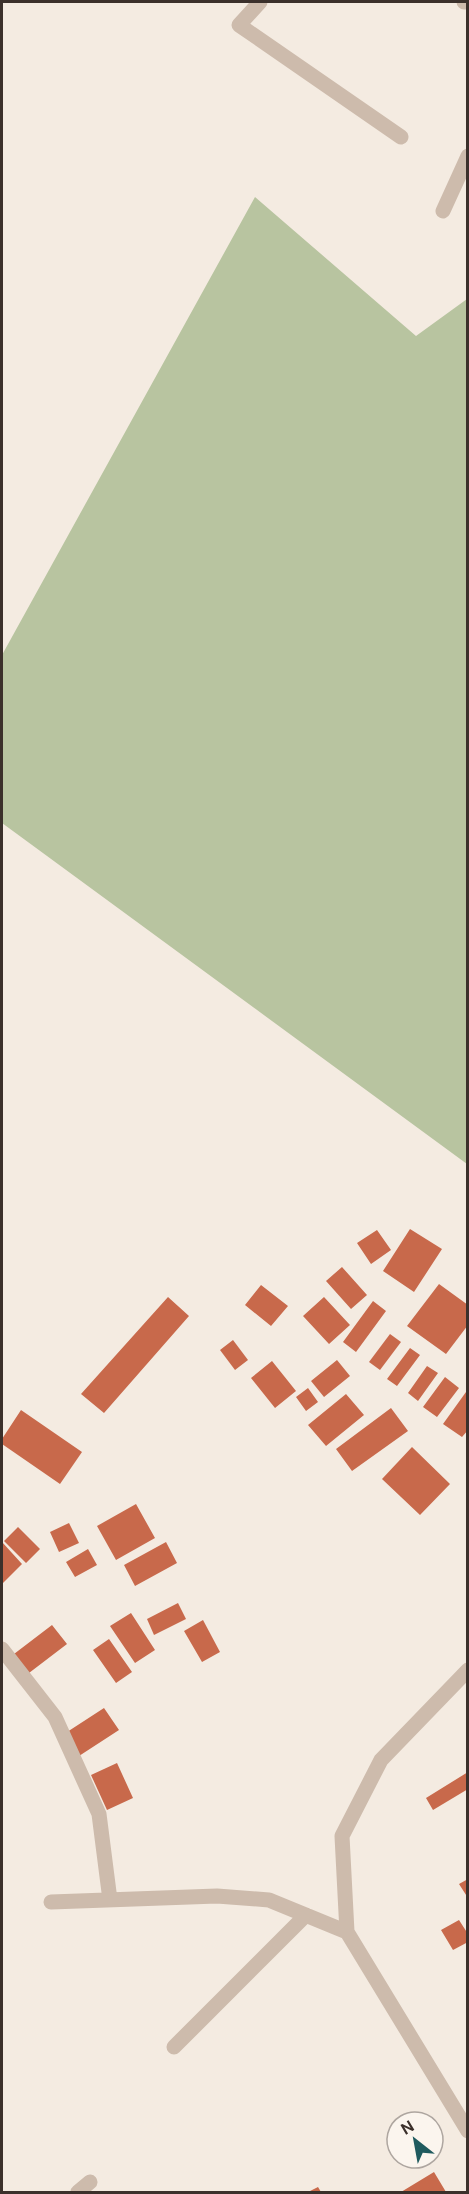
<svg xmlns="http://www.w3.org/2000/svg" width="469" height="2194" font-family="'DM Sans',sans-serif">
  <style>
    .green { fill: #b8c4a0 }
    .building { fill: #c8694b }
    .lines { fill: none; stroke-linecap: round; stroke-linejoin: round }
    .minor { stroke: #cdbbac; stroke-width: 15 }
  </style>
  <rect width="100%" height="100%" fill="#f4ebe1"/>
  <path class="green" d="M255,197L416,336L467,299V1164L2,823V655Z"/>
  <path class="building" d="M410,1229L442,1249L414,1292L383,1271Z
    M377,1230L391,1250L371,1264L357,1243Z
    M342,1267L367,1295L351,1309L326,1281Z
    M439,1284L468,1305V1325L446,1354L407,1326Z
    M261,1285L288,1306L271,1326L245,1305Z
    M168,1297L189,1316L104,1413L81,1394Z
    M324,1297L350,1325L329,1344L303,1316Z
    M373,1301L386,1311L356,1352L343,1342Z
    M390,1334L401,1342L380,1370L369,1362Z
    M233,1340L248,1360L235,1370L220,1350Z
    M410,1348L420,1355L397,1386L387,1379Z
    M337,1360L350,1376L324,1397L311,1381Z
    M272,1361L296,1391L275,1408L251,1378Z
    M427,1366L438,1373L418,1401L408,1393Z
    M445,1377L459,1388L437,1417L423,1407Z
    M308,1388L318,1402L306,1411L296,1397Z
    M466,1392L468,1430L462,1437L443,1424Z
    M346,1394L364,1415L326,1446L308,1425Z
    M391,1408L408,1431L352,1471L336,1449Z
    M21,1410L82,1452L60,1484L2,1444V1439Z
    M412,1447L450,1484L420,1515L382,1479Z
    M136,1504L155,1538L116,1560L97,1526Z
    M69,1523L79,1543L59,1552L50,1532Z
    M18,1527L40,1549L26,1563L4,1541Z
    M2,1542L22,1564L2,1584Z
    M166,1542L177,1563L135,1586L124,1565Z
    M88,1549L97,1565L75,1577L66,1562Z
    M178,1603L186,1619L154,1635L147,1619Z
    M131,1613L155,1650L135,1663L110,1626Z
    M203,1620L220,1652L202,1662L184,1631Z
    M52,1625L67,1644L29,1673L14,1654Z
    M109,1639L132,1672L116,1683L93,1650Z
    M104,1708L119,1730L79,1756L64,1734Z
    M117,1763L133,1798L107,1810L91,1775Z
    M468,1772V1789L433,1810L426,1798Z
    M468,1879V1898L459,1884Z
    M459,1920L468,1934V1942L453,1950L441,1930Z
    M434,2172L446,2192H401Z
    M318,2187L321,2192H308Z"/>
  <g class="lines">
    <path class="minor" d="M260,2L239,25L401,137
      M464,2H468
      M443,211L468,156
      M2,1649L55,1717L99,1814L110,1900
      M468,1670L381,1760L342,1836L347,1932L468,2131
      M51,1902L217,1896L269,1900L347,1932
      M174,2047L306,1915
      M78,2192L90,2182"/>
  </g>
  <rect width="469" height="2194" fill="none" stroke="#3b302b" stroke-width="6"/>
  <g transform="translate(415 2140) rotate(329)"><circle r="28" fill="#fbf5ee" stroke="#aea6a0" stroke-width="1.5"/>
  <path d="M0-4.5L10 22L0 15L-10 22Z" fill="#1f5a5e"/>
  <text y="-9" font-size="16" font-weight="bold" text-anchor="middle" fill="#3b302b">N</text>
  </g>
</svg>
